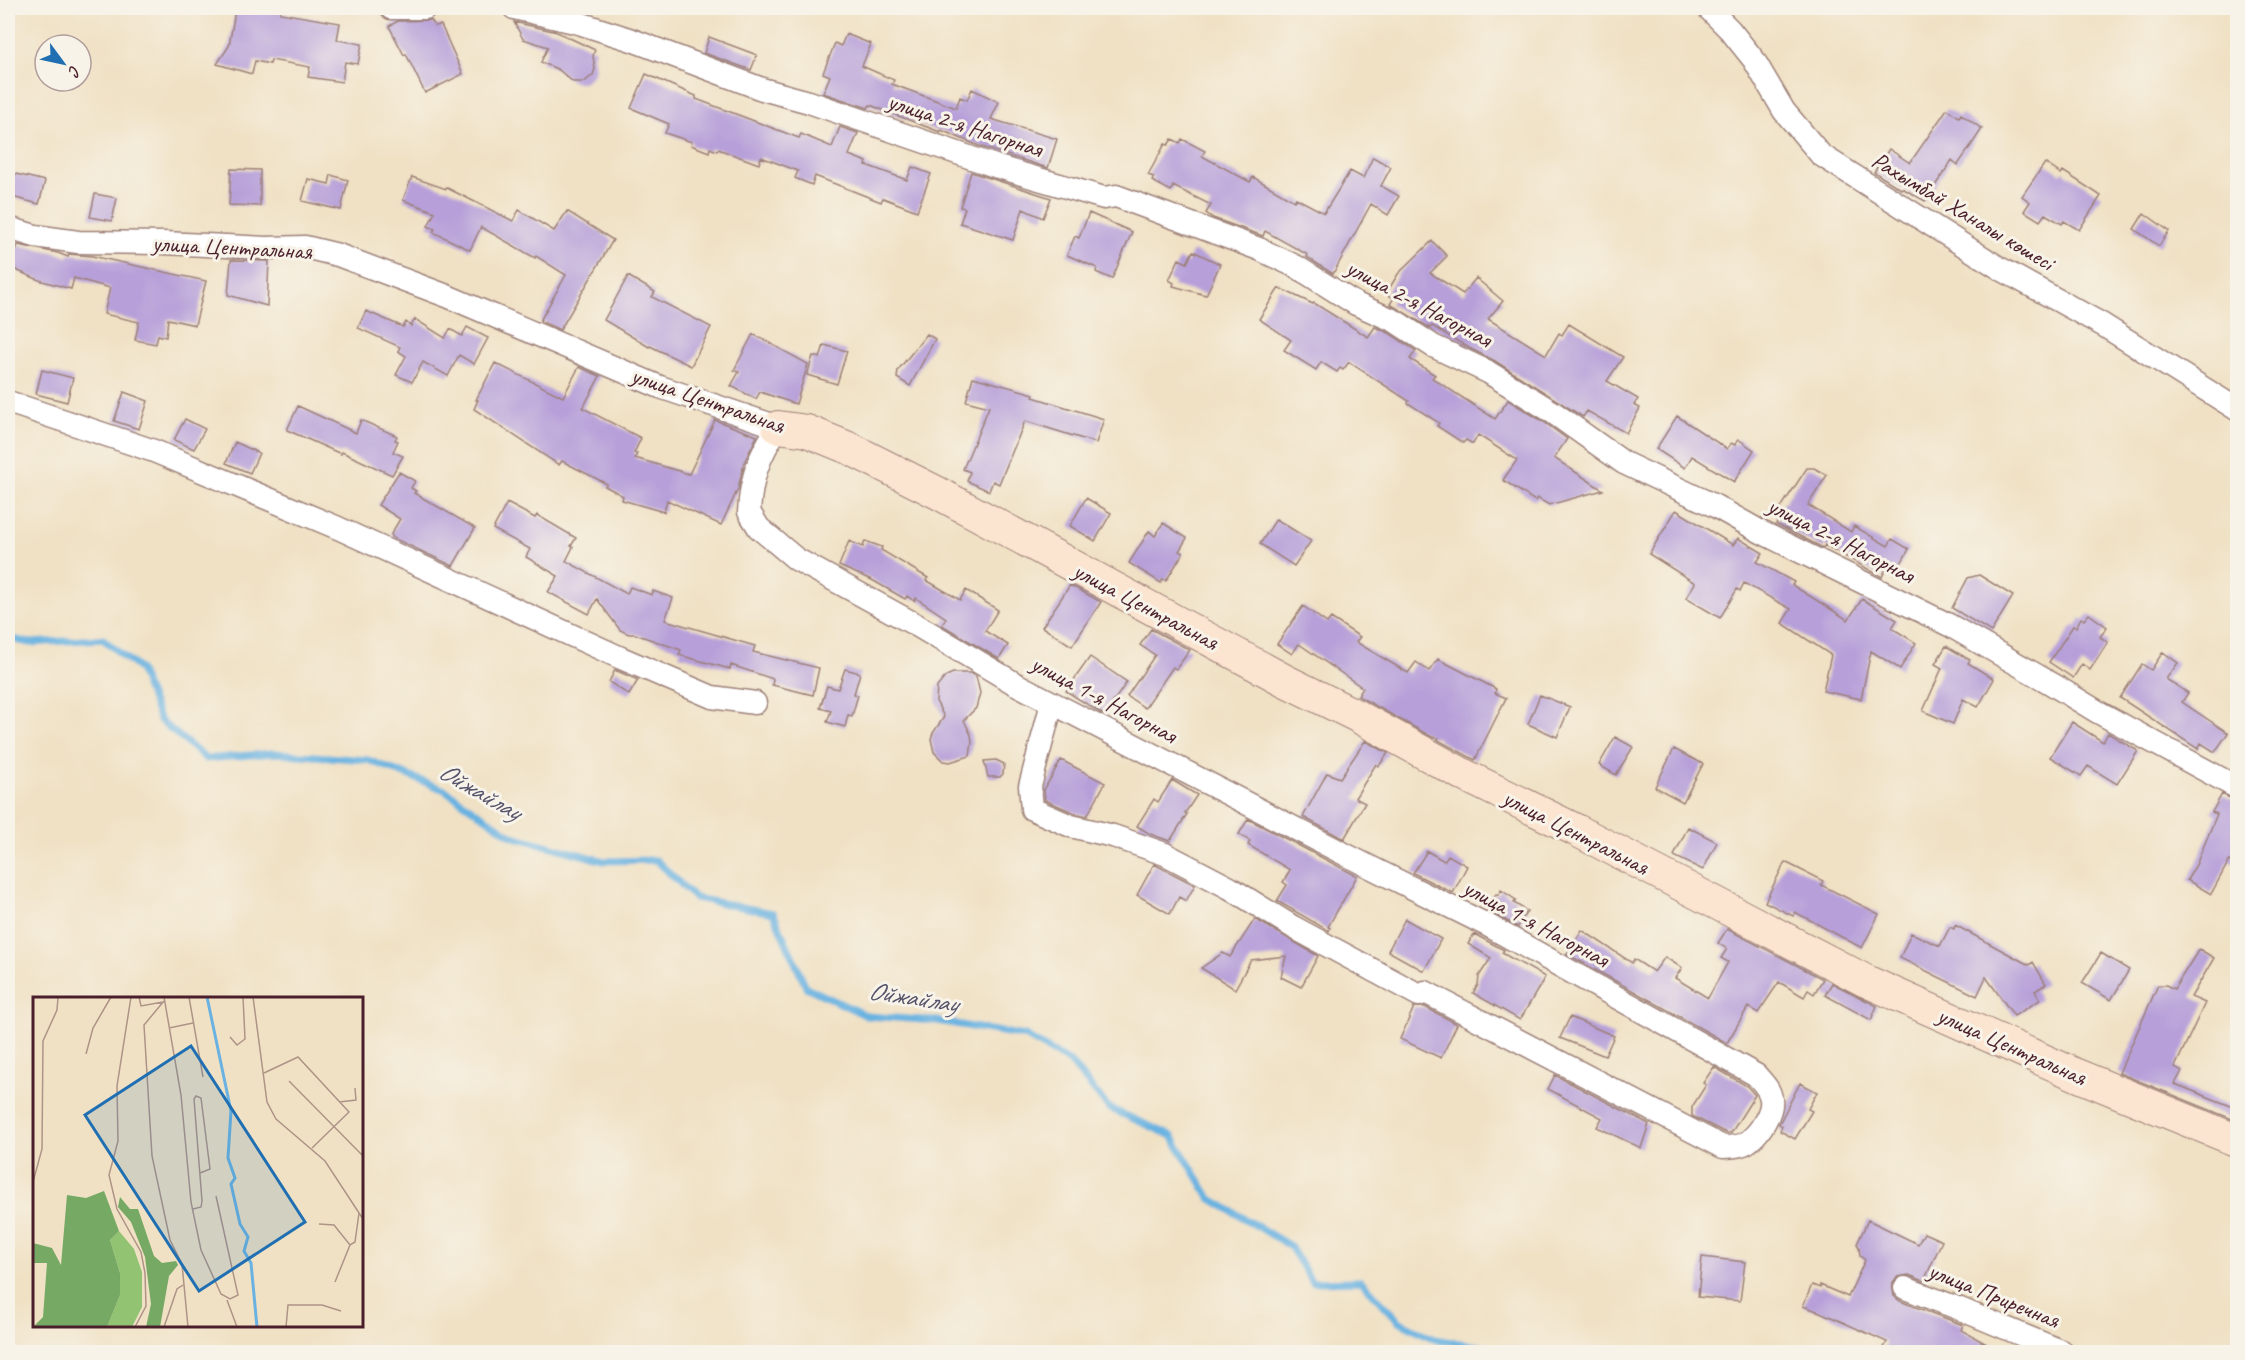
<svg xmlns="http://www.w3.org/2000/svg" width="2245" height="1360" font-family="Caveat,sans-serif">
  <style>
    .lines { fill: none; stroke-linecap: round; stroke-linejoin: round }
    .stream { stroke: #69b2e1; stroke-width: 7 }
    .building { fill: #b7a0d9 }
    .street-casing { stroke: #9d8078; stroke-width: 25 }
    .secondary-casing { stroke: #9d8078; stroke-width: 34 }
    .street { stroke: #fff; stroke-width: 22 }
    .secondary { stroke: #fce5d0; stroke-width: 32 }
    .labels { text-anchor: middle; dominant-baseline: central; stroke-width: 6; stroke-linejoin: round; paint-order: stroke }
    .street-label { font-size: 24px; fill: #4a1f2b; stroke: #f7f3e8 }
    .water-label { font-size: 26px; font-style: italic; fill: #55526b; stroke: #f7f3e8 }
    .inset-river { fill: none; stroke: #69b2e1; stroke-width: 3 }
    .inset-road { fill: none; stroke: #ae9387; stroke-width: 1.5 }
    .view { fill: #1f6fb2; fill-opacity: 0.15; stroke: #1f6fb2; stroke-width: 3 }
    .inset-edge { fill: none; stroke: #4a1f2b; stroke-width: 3 }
  </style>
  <rect width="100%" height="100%" fill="#f7f3e8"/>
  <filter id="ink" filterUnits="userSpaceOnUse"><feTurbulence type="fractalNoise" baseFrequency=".0167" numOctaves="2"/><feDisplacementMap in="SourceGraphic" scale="12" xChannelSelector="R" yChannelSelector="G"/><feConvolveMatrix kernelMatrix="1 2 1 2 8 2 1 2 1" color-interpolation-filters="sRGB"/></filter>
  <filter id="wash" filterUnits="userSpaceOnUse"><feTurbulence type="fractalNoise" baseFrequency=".008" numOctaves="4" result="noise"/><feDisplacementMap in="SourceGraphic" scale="24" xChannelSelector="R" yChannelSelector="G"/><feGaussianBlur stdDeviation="1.35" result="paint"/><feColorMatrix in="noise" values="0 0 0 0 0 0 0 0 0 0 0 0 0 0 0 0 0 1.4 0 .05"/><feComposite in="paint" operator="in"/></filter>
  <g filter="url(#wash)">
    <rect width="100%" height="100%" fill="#f0e1c4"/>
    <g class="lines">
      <path class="stream" d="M8,638L29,643L103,639L139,669L160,720L206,759L273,753L368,760L445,790L512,836L604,861L656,860L695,898L773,913L806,987L867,1016L937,1021L1025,1036L1070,1062L1109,1108L1172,1136L1210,1198L1290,1246L1312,1282L1361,1281L1399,1321L1434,1339L1515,1352"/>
    </g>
    <g id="blocks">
      <path class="building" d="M239,8H281L280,13L340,23L337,40L362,44L358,64L345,62L342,82L308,77L310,67L271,60L270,64L255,61L252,74L217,64L229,46L235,11L239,12Z
        M431,20L435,26L441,25L463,74L425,93L406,54L404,55L389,26L398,21Z
        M514,22L557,32L595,50L593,56L595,69L593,75L584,82H573L559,70L541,62L548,47L523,39Z
        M846,34L871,44L862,66L894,80L892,84L956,108L960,97L967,100L972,89L999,102L991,119L1057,139L1048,168L979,146L941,130L940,132L870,105L868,108L823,93L830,76L823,73L835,43L841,46Z
        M709,37L757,55L751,70L704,53Z
        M646,74L696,96V99L799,138L801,134L832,147L840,127L858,133L849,155L867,162L866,165L907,180L912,167L931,174L917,211L883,198L881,202L815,176L812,185L795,178L798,171L761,157L759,164L718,149L717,151L710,148L709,152L691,145L692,142L665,133L669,124L631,108Z
        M1947,109L1959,117L1961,114L1982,129L1958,165L1952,160L1925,201L1902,188L1901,189L1874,172L1889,149L1910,163Z
        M1172,139L1180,143L1182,139L1205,151L1202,156L1250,182L1253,177L1294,201L1296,198L1324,213L1350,171L1363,178L1373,157L1391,167L1381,186L1399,196L1388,215L1371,204L1333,274L1307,257L1308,255L1265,231L1263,236L1213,218L1206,213L1211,205L1173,186L1171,191L1152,181L1154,177L1148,175L1165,144L1168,145Z
        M2045,163L2061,174L2063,171L2101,196L2079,230L2064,221L2062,224L2045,214L2040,221L2024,211L2030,202L2022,196Z
        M231,169L260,170V206L229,205Z
        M971,172L1051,198L1043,218L1023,209L1013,240L960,223L965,208L960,207Z
        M12,173L45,181L39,204L8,196Z
        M331,175L348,180L341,210L302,201L308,179L329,184Z
        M412,177L446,189L447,188L513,221L519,210L554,231L567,211L613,240L560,330L540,321L566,275L536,256L535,258L481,227L470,250L433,232L435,229L428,226L435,212L403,200Z
        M95,194L117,198L112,221L90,217Z
        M1089,213L1132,232L1112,279L1096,272L1097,268L1067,255L1075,236L1079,238Z
        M2144,213L2169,231L2159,246L2134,229Z
        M1432,241L1447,256L1430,273L1463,294L1476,278L1503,301L1488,319L1546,355L1559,333L1562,335L1569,324L1623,357L1607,381L1638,399L1634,405L1640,408L1626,433L1587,411L1583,417L1495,361L1469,348L1432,326L1430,328L1390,304L1394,298L1386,294L1398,274Z
        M18,245L58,253L68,257L69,254L92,256L206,281L195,325L168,319L166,337L158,335L156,344L135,340L139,322L104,314L110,288L74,278L71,289L39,280L9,267Z
        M1193,251L1220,264L1206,295L1173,286L1174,283L1169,280L1179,259L1187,263Z
        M231,260L269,261L267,306L228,295Z
        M628,276L655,292L652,297L711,327L691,366L650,346L649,347L604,320Z
        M1279,288L1313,304L1314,303L1368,337L1375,327L1389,333L1416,351L1410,359L1435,375L1432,378L1495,419L1508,400L1544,422L1567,439L1554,458L1603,490L1549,505L1537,498L1535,501L1503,480L1517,460L1478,435L1473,444L1466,440L1463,443L1437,426L1439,423L1408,403L1409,401L1349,362L1343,370L1340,368L1337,372L1321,362L1316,370L1284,350L1291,340L1259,319Z
        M366,311L403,327L406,322L411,326L415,319L445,338L450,329L462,336L467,327L488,338L474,364L459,355L448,376L423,362L412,382L396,375L406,356L398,351L400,347L358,328Z
        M753,334L808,364L796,404L760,392L756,399L731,386L739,372L734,370Z
        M927,334L935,339L910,386L897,378L898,370Z
        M824,345L847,351L837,384L807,375L813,356L820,358Z
        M495,363L563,397L579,367L600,376L583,408L641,438L634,453L637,454L635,458L689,474L715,420L757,436L744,463L738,489L721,525L667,500L664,512L622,500L623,496L605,486L607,484L562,461L559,465L474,409L478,400H476Z
        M42,370L73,378L67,402L36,394Z
        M973,377L1034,394L1033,397L1104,419L1096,443L1025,421L999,484L993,481L989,491L967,481L970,472L963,469L989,407L966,401Z
        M124,392L148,401L139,429L114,421Z
        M298,406L356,433L361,420L397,436L395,440L398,441L393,452L403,456L392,475L342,452L341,454L287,430Z
        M1677,416L1727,449L1731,443L1735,445L1738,439L1754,450L1734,482L1692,456L1685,468L1656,449Z
        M185,419L205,429L194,449L174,440Z
        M235,442L259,453L250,473L226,463Z
        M1807,468H1814L1827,475L1808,505L1851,532L1854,526L1888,546L1892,539L1909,549L1895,574L1886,569L1882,577L1825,545L1823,548L1776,524L1782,515L1778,512Z
        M399,472L415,481L411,488L416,491L414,493L475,528L453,566L393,538L391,534L400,519L378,505Z
        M1086,498L1111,513L1095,541L1070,526Z
        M507,503L535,518L537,515L576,538L571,546L573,547L566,561L627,594L630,587L652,595L653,591L673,598L665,620L755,646L753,652L819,668L813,695L772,685L773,679L731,665L730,669L679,655L681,650L635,634H629L620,630L597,599L589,614L548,592L558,576L526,557L530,549L493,529Z
        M1676,510L1733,545L1738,538L1763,553L1757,562L1794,582L1792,585L1848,620L1862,599L1897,620L1892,628L1916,643L1900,669L1871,651L1861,699L1823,691L1831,655L1782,623L1791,609L1744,583L1740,591L1737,589L1720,618L1686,598L1695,583L1649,554Z
        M1276,519L1311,541L1294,566L1260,544Z
        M1163,523L1187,538L1179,551L1183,553L1166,581L1163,579L1161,583L1129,563L1149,531L1155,536Z
        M849,541L863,547L865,541L882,547L881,550L928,578L926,580L960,600L966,590L998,610L985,631L1008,645L999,659L942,625L946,618L916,598L914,601L907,596L905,599L872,580L839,566Z
        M1979,575L2013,596L1991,632L1952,608L1968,578Z
        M1070,585L1101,602L1072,646L1042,627Z
        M1303,606L1327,623L1331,618L1360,637L1356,642L1408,673L1416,662L1429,671L1438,659L1496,689L1495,693L1506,698L1475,760L1438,740L1439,738L1432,737L1358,696L1363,688L1299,644L1292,654L1277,644Z
        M2089,614L2107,627L2100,637L2108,642L2090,670L2082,664L2073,678L2049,662L2073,626L2076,627L2081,618L2084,620Z
        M1151,629L1190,650L1176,669L1173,667L1145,708L1127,696L1155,655L1140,645Z
        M1946,646L1970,660L1968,663L1994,679L1978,707L1963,699L1953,724L1923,711L1942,668L1935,664Z
        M2163,652L2178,663L2166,679L2188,693L2182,702L2228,733L2215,752L2201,743L2198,749L2120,698L2142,664L2151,670Z
        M1090,657L1127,682L1104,715L1066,691Z
        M845,669L860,673L854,694L858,695L852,716L848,715L845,727L827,722L831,711L820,708L827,686L838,689Z
        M615,670L638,680L629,695L609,682Z
        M953,673H970L976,676L980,693L976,708L964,720L971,735L972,742L970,756L950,762L943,761L934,752L931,739L933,733L944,717L936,701L937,687L946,676Z
        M1540,695L1570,707L1557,737L1528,724Z
        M2072,722L2103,742L2108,733L2138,751L2117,784L2088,766L2081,776L2050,757Z
        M1615,737L1633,747L1616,775L1599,765Z
        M1365,741L1388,753L1379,766L1376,764L1355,798L1365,803L1344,839L1303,817L1327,773L1340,778Z
        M1674,749L1703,764L1683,802L1655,787Z
        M996,760L1004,764L1003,774L1000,777H988L984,761Z
        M1061,760L1105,783L1087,816L1075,813L1045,800L1044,790Z
        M1172,780L1197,795L1185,813L1187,814L1170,841L1150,834L1137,826L1154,799L1158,802Z
        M2222,794L2238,802V864L2229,861L2211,894L2187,880L2196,865L2217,814L2212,812Z
        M1248,819L1357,876L1328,927L1330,928L1329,931L1277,901L1287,885L1283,882L1290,870L1248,845L1250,841L1239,834Z
        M1688,827L1717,842L1703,870L1674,856Z
        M1427,851L1444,861L1448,855L1467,866L1453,893L1413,873Z
        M1785,862L1823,881L1821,885L1879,914L1862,948L1795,912L1793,916L1765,902Z
        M1154,864L1195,885L1186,901L1179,897L1170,914L1137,895Z
        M1501,890L1516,900L1514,903L1527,911L1518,927L1487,910L1496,894L1498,895Z
        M1255,919L1318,956L1301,987L1281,977L1286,956L1251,960L1235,989L1201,968L1223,953L1230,957Z
        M1405,919L1441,939L1424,971L1388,951Z
        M1955,925L2029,965L2033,962L2046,984L2035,991L2040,1000L2014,1016L1986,977L1977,996L1900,958L1911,933L1940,946L1950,927L1954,929Z
        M1727,929L1823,979L1814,994L1808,990L1804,997L1779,982L1758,1013L1748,1007L1727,1043L1567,954L1582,930L1632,963L1634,959L1654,972L1665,957L1682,968L1675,978L1708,998L1728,962L1721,958L1727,949L1718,943Z
        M1474,934L1504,950L1502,953L1545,977L1520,1020L1473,993L1478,985L1479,976L1491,958L1468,944Z
        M2199,949L2214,958L2191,997L2205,1003L2175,1067L2182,1071L2175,1084L2236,1108L2232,1119L2119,1073L2158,985H2166L2174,989Z
        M2101,953L2129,970L2111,1000L2082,983Z
        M1832,983L1877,1006L1871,1020L1825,995Z
        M1414,1007H1425L1457,1024L1441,1058L1400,1039Z
        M1570,1017L1614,1036L1605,1056L1560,1038Z
        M1714,1067L1747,1086L1755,1095L1731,1133H1726L1692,1116V1107L1706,1085L1703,1083Z
        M1555,1075L1649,1124L1641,1148L1597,1127L1602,1118L1548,1089Z
        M1800,1083L1817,1092L1808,1109L1812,1111L1795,1139L1780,1131L1782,1126L1779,1124Z
        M1868,1220L1918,1244L1924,1233L1942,1241L1924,1281L1909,1275L1897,1277L1892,1284L1894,1296L1900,1301L1963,1325L1961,1330L2003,1353H1881L1887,1342L1820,1312L1803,1306L1812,1285L1820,1288V1285L1848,1297L1865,1260L1860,1256L1859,1247L1857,1244Z
        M1702,1257L1745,1262L1740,1301L1698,1297Z"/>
    </g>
  </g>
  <g filter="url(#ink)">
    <use href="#blocks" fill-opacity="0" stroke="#9d8078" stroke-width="1.5"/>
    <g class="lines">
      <defs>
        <path id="street" d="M391,8H425
          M514,8L579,23L632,40L762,89L809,102L998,167L1104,198L1116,196L1259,249L1297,267L1356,304L1395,321L1433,346L1488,372L1551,411L1624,463L1715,506L1761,532L1949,625L2052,684L2098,712L2238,788
          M1708,8L1730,30L1754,60L1784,111L1821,155L2001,269L2103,325L2238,410
          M8,228L35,236L78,242L164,243L266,248L305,247L338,255L447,296L660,387L778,427C759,456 751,477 749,512L759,528L796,559L918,626L1014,683L1360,862L1489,926L1756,1075C1762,1082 1770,1089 1771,1099C1773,1112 1760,1132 1750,1140C1744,1146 1732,1147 1723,1147L1425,992L1419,995L1293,927L1230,888L1165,854L1113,836L1071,826L1032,809L1030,786L1052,703
          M8,402L154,451L338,528L621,658L712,697L755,703
          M1905,1288L1960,1309L2063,1352"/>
        <path id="secondary" d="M778,427L807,431L851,449L938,493L1284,680L1357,716L1464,775L1576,830L1866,981L2079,1076L2238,1141"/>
      </defs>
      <use href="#street" class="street-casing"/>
      <use href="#secondary" class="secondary-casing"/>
      <use href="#street" class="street"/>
      <use href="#secondary" class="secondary"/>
    </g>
  </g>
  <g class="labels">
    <g class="street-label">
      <text transform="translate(965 125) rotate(18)">улица 2-я Нагорная</text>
      <text transform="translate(1963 211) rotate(31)">Рахымбай Ханалы көшесі</text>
      <text transform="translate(232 247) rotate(3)">улица Центральная</text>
      <text transform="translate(1419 303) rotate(28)">улица 2-я Нагорная</text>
      <text transform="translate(708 400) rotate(19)">улица Центральная</text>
      <text transform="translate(1841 540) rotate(27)">улица 2-я Нагорная</text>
      <text transform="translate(1146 606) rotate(28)">улица Центральная</text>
      <text transform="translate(1104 699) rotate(28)">улица 1-я Нагорная</text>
      <text transform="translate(1576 832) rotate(27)">улица Центральная</text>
      <text transform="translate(1536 923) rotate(28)">улица 1-я Нагорная</text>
      <text transform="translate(2012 1046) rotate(24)">улица Центральная</text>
      <text transform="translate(1994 1295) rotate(22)">улица Приречная</text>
    </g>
    <g class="water-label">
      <text transform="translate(480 791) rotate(30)">Ойжайлау</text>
      <text transform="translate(913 997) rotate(9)">Ойжайлау</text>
    </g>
  </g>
  <g transform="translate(33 997)">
    <rect width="330" height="330" fill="#f0e1c4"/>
    <path d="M86,234L101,252L109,275V310L99,330H74L87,298V276L77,243Z" fill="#92c372"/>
    <path d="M71,194L86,234L77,243L87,276V298L74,330H0L10,320L14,266H0V246L19,251L28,268L34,198L53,201ZM87,200L97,212H105L121,259L129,266L143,264L145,268L136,279L127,330H113L118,307L112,260L98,225L85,210Z" fill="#75a964"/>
    <path class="inset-river" d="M174,0L198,114L195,161L202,181L198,187L207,227L215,240L211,254L218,266L224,330"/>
    <path class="inset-road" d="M98,0L84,89L85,144L76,178L84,212L108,255L112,276L113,309L102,330M106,0L108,9L130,5M131,0L148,98L158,205L168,253L188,297L197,302L205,298L183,199M156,0L170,80M220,0L234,105L243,122L292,164L330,222M131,4L111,28L119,159L137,243L149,267L155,330M136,31L160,26M197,40L204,48L212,42L210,0M53,57L60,31L78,0M231,76L265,60L316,115L279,151M256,84L330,159M306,105L323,103L322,91M0,185L9,152L10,44L24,13L25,0M160,212L168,210L169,204L161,102L163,99L168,101L177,172L167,176M286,227L301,228L317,248L322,245L326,216M302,285L317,248M194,303L204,330M131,330L144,292L150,288M253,330L255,308H289L308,314"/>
    <path class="view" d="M158,49L272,225L166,294L52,118Z"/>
    <rect width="330" height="330" class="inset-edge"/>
  </g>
  <rect width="2245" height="1360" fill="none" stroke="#f7f3e8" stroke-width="30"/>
  <g transform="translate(63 63) rotate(123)"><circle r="28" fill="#f7f3e8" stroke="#b29e9c" stroke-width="1.5"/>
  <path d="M0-4.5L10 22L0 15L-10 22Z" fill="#1f6fb2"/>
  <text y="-9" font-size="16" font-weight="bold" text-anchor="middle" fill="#4a1f2b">С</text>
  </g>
</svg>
